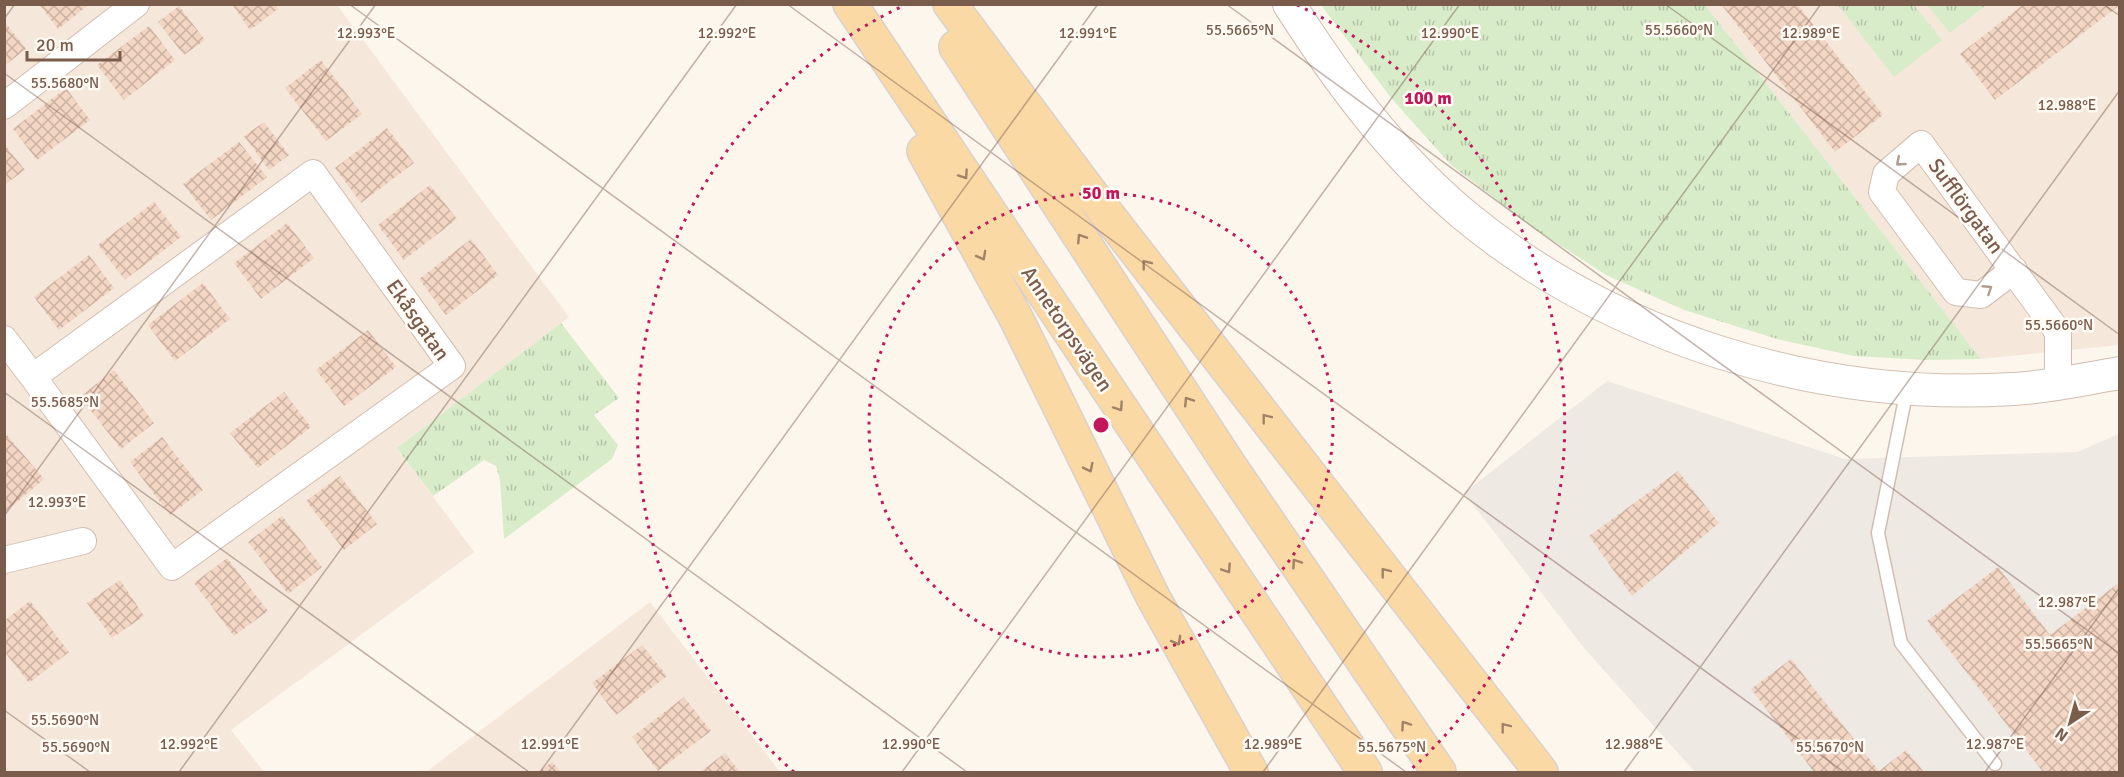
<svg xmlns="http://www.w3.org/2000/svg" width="2124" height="777" font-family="Signika,sans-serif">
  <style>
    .residential { fill: #f5e8da }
    .industrial { fill: #efe9e4 }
    .park { fill: url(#park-tufts) }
    .building { fill: url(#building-cross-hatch) }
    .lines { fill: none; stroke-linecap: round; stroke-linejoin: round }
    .service-casing { stroke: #d1beb0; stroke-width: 15 }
    .minor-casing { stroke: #d1beb0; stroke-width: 28 }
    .tertiary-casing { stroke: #d1beb0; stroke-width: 34 }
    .primary-casing { stroke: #dad1cd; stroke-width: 36 }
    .service { stroke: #fff; stroke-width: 12 }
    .minor { stroke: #fff; stroke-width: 26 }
    .tertiary { stroke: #fff; stroke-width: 32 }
    .primary { stroke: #fbd9a5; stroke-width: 33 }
    .oneway { stroke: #af9d94 }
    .oneway2 { stroke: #a18267 }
    .ticks { fill: none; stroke: #7a5c4d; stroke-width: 1.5; stroke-opacity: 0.45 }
    .ring { fill: none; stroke: #c2185b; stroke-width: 3; stroke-dasharray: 3 6 }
    .labels { text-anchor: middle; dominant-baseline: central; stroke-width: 5; stroke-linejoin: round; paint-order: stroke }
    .street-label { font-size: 21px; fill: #7a5c4d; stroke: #fffaf3 }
    .ticks-label { font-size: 15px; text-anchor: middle; fill: #7a5c4d; stroke: #fffaf3; stroke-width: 5; stroke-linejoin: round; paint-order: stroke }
    .centre { fill: #c2185b; stroke: #fffaf3; stroke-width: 3 }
    .ring-label { font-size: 18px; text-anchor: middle; font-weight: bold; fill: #c2185b; stroke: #fffaf3; stroke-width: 5; stroke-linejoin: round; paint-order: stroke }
  </style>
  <defs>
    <pattern id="park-tufts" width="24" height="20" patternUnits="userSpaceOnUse" patternTransform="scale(1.5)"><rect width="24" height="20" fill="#d8ecc9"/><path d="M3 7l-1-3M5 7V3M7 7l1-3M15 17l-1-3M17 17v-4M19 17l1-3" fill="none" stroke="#b4c2a5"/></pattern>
    <pattern id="building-cross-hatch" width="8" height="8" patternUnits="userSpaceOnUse" patternTransform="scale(1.5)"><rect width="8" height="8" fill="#f3d5c3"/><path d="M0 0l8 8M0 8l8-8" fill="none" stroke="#cab0a1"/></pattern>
  </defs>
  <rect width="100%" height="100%" fill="#fdf6ec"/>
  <path class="residential" d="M5,5H337L569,317L397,448L474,552L231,730L264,772H5Z
    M1705,5H2119V345L1981,359Z
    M650,602L780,772H426Z"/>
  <path class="industrial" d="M1607,381L1845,459L2077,452L2119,434V772H1695L1584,648L1464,493Z"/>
  <path class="park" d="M1321,5H1705L1981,359L1925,360L1854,356L1777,339L1684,310L1606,275L1532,227L1450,164L1392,99Z
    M1838,5H1914L1942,40L1894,77Z
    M1927,5H1986L1950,33Z
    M561,323L619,398L594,415L618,445L612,459L504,539L500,480L496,466L484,460L433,496L397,448Z"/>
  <path class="building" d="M39,4H90L58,29Z
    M232,4H275L278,9L250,30Z
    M1721,4H1797L1883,115L1835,152Z
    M2024,4L2120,5L1995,100L1960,54Z
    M179,6L205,40L184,55L158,22Z
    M4,21L26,49L4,66Z
    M149,26L175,60L124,100L97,65Z
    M321,60L362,114L326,141L285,88Z
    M66,88L90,120L37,160L13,129Z
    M264,122L289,155L269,170L244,136Z
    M387,128L414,163L361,203L335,168Z
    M239,142L267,177L211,220L183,184Z
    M4,144L25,170L4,185Z
    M430,185L457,219L404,260L378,225Z
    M154,202L181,237L125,280L98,245Z
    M287,223L314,258L261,299L234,263Z
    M471,239L498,275L446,315L419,279Z
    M89,255L114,288L59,330L34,297Z
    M203,283L230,319L175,361L148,325Z
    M368,330L396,367L344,406L316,370Z
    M114,370L154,423L121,449L80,397Z
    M284,392L311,427L258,468L230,433Z
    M7,435L44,479L4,513V437Z
    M162,437L203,490L170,515L130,462Z
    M1678,471L1719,523L1632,596L1589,536Z
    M340,476L377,524L344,550L306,501Z
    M282,516L322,567L288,594L248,542Z
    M227,558L268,611L234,636L194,583Z
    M1998,567L2050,635L2120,582V772H2043L1927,621Z
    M120,580L144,616L112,638L87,603Z
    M30,601L69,652L29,683L4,651V621Z
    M642,645L667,676L616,715L592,683Z
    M1791,659L1879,771L1906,750L1924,772H1814L1751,689Z
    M684,697L711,731L658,771L632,737Z
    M725,753L740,772H700Z
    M552,762L561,772H538Z"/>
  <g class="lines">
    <defs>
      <path id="service" d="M1907,389L1878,533L1901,643L1995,764"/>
      <path id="minor" d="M4,106L136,4
        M313,173L452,366L172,567L33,377Z
        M2014,270L1981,295L1956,292L1882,192L1886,174L1921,144L2058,332V385
        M4,339L33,377
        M4,560L83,541"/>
      <path id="tertiary" d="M1289,4C1338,81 1393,155 1463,214C1613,339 1819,401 2013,389C2049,387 2084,379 2120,373"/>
      <path id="primary" d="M850,4L1365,772
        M950,4L1086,187L1541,772
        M956,47L1230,466L1439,772
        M924,151L1016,318L1153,597L1251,772"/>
    </defs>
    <use href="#service" class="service-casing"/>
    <use href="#minor" class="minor-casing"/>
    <use href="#tertiary" class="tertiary-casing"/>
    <use href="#primary" class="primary-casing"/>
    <use href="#service" class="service"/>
    <use href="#minor" class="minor"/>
    <use href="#tertiary" class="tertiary"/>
    <use href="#primary" class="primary"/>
  </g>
  <defs><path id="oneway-chevron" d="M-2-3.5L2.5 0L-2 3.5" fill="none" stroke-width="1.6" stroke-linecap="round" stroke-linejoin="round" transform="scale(1.5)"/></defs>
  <g class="oneway">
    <use href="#oneway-chevron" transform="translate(1900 162) rotate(139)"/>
    <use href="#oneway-chevron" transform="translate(1988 289) rotate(-33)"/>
  </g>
  <g class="oneway2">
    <use href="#oneway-chevron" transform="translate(964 175) rotate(56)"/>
    <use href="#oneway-chevron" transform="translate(1081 238) rotate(-123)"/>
    <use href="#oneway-chevron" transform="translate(982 256) rotate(61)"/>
    <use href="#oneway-chevron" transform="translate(1146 264) rotate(-128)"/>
    <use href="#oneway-chevron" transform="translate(1188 401) rotate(-123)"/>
    <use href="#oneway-chevron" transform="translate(1119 407) rotate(56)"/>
    <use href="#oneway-chevron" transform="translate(1266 418) rotate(-128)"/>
    <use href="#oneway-chevron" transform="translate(1089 468) rotate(64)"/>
    <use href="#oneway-chevron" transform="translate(1296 563) rotate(-124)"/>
    <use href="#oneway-chevron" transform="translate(1227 569) rotate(56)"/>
    <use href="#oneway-chevron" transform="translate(1385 572) rotate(-128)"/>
    <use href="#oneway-chevron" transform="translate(1177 641) rotate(61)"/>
    <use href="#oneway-chevron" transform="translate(1405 725) rotate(-124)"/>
    <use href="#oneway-chevron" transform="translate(1505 727) rotate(-128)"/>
  </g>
  <path class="ticks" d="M349,4L1406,772M787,4L1844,772M1226,4L2120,654M1665,4L2120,335M2103,4L2120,16M4,19L15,4M4,73L967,772M4,392L529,772M4,516L376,4M4,710L90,772M179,772L737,4M540,772L1098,4M902,772L1460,4M1263,772L1821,4M1624,772L2120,90M1985,772L2120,587"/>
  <g class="ring">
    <circle cx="1101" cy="425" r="232"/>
    <path d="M794 772A463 463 0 0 1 905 5M1297 5A463 463 0 0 1 1408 772"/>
  </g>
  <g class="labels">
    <g class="street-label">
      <text transform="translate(1966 206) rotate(54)">Sufflörgatan</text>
      <text transform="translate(418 320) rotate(55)">Ekåsgatan</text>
      <text transform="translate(1067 329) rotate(56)">Annetorpsvägen</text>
    </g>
  </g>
  <g class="ticks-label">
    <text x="1240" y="35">55.5665°N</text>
    <text x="1679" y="35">55.5660°N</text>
    <text x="366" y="38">12.993°E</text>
    <text x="727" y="38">12.992°E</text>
    <text x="1088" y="38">12.991°E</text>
    <text x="1450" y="38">12.990°E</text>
    <text x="1811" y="38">12.989°E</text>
    <text x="65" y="88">55.5680°N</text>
    <text x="2067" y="110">12.988°E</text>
    <text x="2059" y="330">55.5660°N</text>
    <text x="65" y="407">55.5685°N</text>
    <text x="57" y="507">12.993°E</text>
    <text x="2067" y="607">12.987°E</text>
    <text x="2059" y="649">55.5665°N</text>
    <text x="65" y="725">55.5690°N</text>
    <text x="189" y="749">12.992°E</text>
    <text x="550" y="749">12.991°E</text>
    <text x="911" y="749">12.990°E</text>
    <text x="1273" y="749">12.989°E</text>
    <text x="1634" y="749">12.988°E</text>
    <text x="1995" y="749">12.987°E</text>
    <text x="76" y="752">55.5690°N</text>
    <text x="1392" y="752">55.5675°N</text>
    <text x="1830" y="752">55.5670°N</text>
  </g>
  <circle cx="1101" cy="425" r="9" class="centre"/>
  <g class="ring-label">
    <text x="1428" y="104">100 m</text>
    <text x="1101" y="199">50 m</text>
  </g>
  <rect width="2124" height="777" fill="none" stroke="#7a5c4d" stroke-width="12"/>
  <g transform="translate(2070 723) rotate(216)" stroke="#fffaf3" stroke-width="4.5" paint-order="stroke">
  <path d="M0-4.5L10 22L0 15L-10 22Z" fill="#7a5c4d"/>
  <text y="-9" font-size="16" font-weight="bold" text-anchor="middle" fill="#7a5c4d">N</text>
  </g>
  <path d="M27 51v9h93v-9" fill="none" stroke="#7a5c4d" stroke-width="3"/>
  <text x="36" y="51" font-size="18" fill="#7a5c4d" stroke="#fffaf3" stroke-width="4.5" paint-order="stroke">20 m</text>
</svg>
